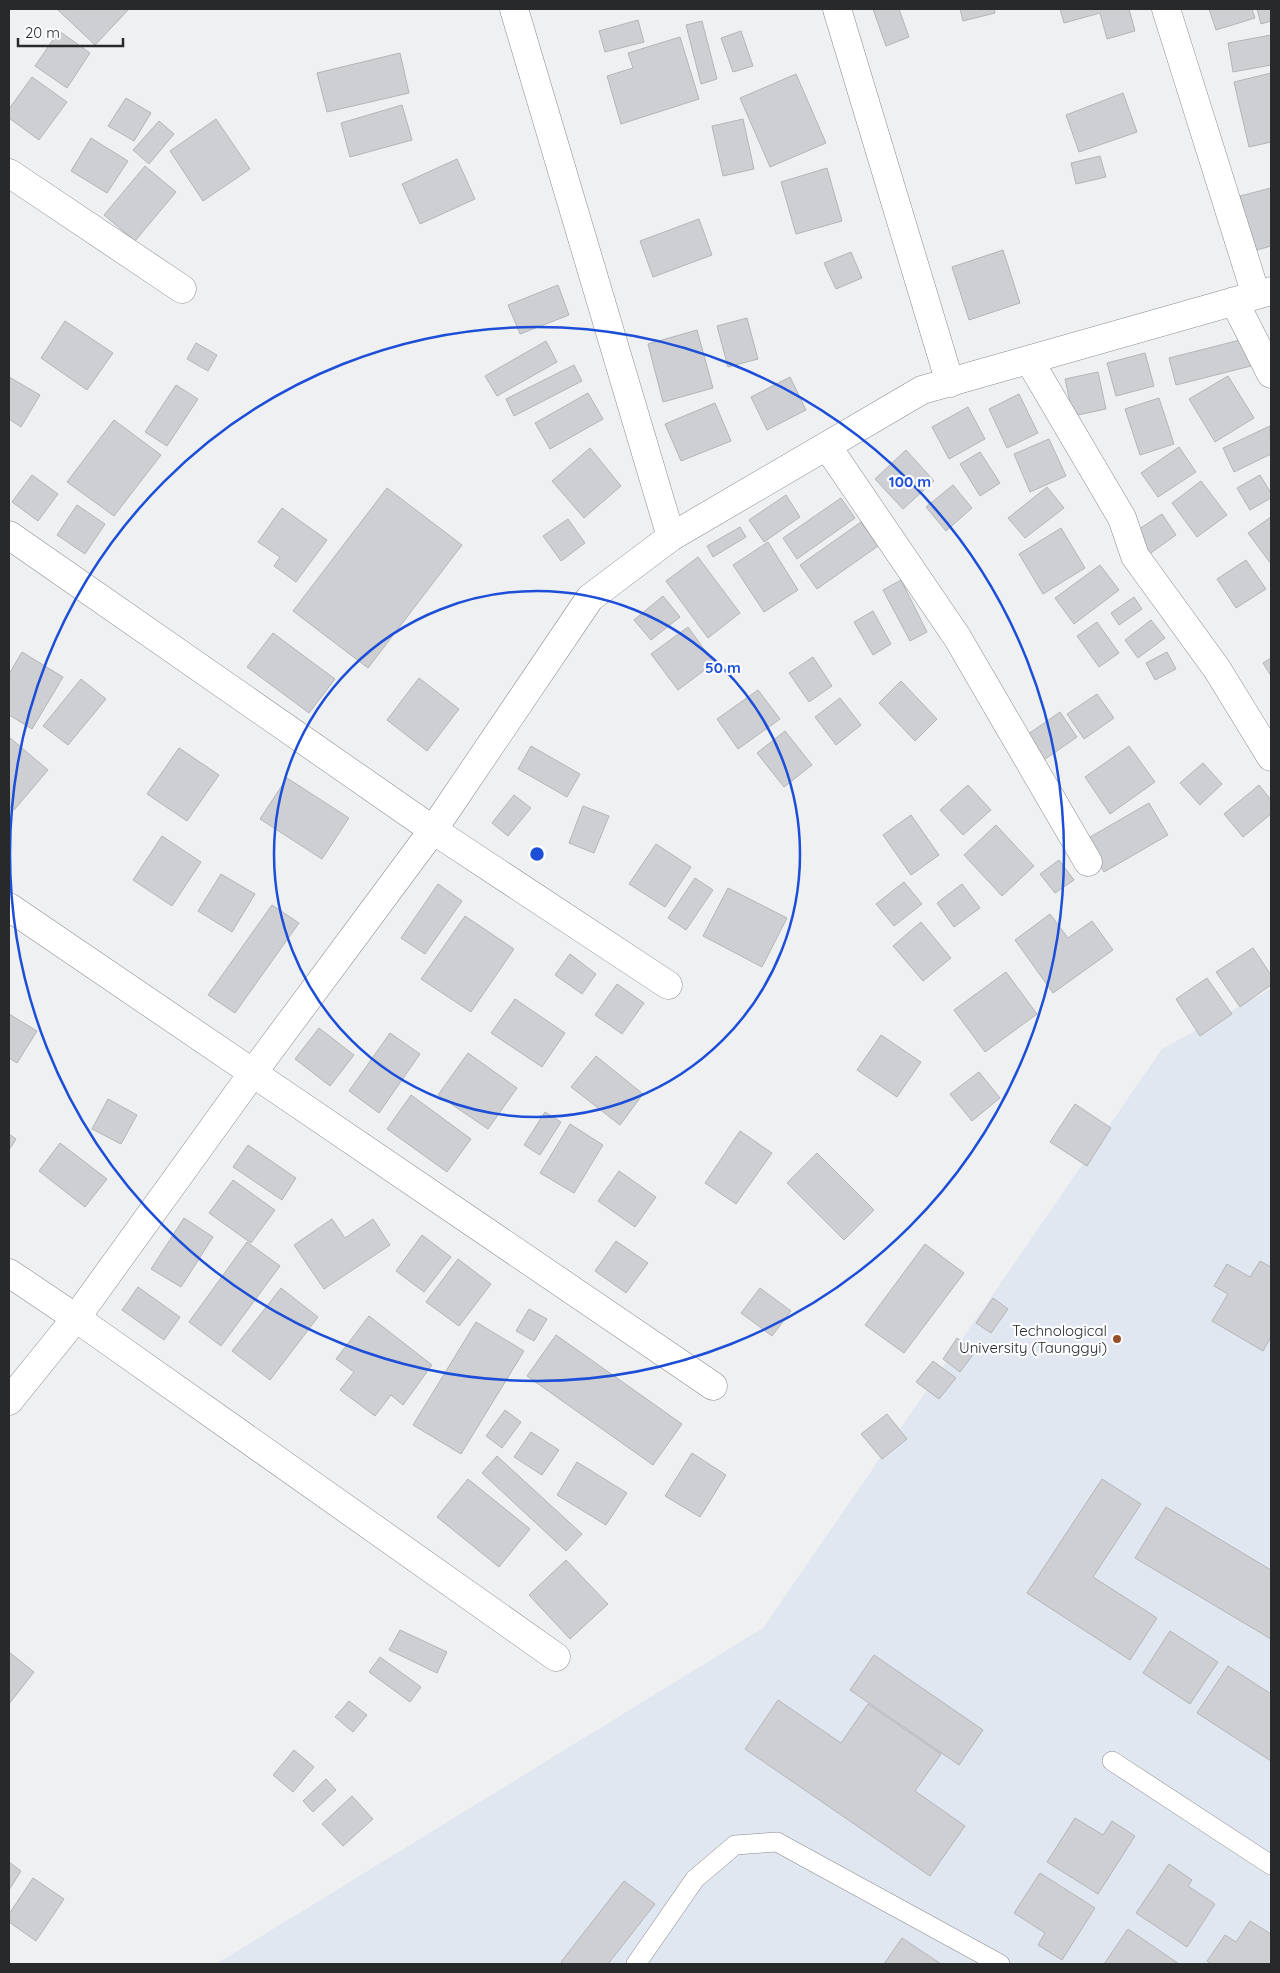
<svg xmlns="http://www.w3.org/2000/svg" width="1280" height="1973" font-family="Quicksand,sans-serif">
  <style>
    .built { fill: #e1e7f0 }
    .building { fill: #cdcfd2; stroke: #b3b5b8 }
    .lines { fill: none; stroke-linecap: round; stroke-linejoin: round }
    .lane-casing { stroke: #8a8b8e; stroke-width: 20 }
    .street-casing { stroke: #8a8b8e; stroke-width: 29 }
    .lane { stroke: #fff; stroke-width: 19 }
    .street { stroke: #fff; stroke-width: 28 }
    .ring { fill: none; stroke: #1d4ed8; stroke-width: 2.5 }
    .poi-dot { fill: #965027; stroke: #fcfdff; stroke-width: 2 }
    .labels { text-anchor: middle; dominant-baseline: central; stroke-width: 4.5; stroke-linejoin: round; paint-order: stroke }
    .poi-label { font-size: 15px; fill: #28292a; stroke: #fcfdff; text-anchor: end }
    .centre { fill: #1d4ed8; stroke: #fcfdff; stroke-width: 2.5 }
    .ring-label { font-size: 15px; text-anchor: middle; font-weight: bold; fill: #1d4ed8; stroke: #fcfdff; stroke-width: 4.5; stroke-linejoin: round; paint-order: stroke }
  </style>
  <rect width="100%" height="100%" fill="#eef0f2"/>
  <path class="built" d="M1271,989V1964H216L763,1628L1162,1049Z"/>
  <path class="building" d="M57,9H129L95,45Z
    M873,9H899L909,37L886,46Z
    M960,9H994L995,13L963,21Z
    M1060,9H1129L1135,31L1107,39L1100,13L1064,23Z
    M1209,9H1252L1255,18L1216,30Z
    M1257,9H1271V21L1261,24Z
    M638,20L644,42L605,52L599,31Z
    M702,21L717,79L701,84L686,25Z
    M59,31L90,53L67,88L35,66Z
    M741,31L753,66L733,72L721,38Z
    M1271,35V65L1233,72L1228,43Z
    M680,37L699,99L621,124L607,76L633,68L628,53Z
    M400,53L409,93L327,112L317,73Z
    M1271,73V142L1249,147L1234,82Z
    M796,74L826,143L770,167L740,98Z
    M32,77L67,102L39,140L9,118V109Z
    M1123,93L1137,132L1079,152L1066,115Z
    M126,98L151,113L134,141L108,126Z
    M402,105L412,140L350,157L341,123Z
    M216,119L250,169L203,201L170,151Z
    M743,119L754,169L723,176L712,126Z
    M159,121L174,134L149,164L133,150Z
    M91,138L128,161L107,193L71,171Z
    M1100,156L1106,177L1076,184L1071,163Z
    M457,159L475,199L420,224L402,184Z
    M145,166L176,192L135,241L104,215Z
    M827,168L842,221L796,234L781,182Z
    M1271,188V246L1254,251L1240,196Z
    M699,219L712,255L653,277L640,241Z
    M1003,250L1020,303L969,320L952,267Z
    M851,252L862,278L836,289L824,263Z
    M558,285L569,315L520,334L508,305Z
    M747,318L758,359L728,367L717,326Z
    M65,321L113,353L87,390L41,358Z
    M697,330L713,388L663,402L648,344Z
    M1244,339L1251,366L1176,385L1169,358Z
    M546,341L557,362L497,396L485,376Z
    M196,343L217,355L208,371L187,359Z
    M1145,353L1154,386L1116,396L1107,363Z
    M574,365L582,381L514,416L506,399Z
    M1098,372L1106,409L1073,416L1065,379Z
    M1228,376L1254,418L1215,442L1189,399Z
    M9,377L40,395L21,427L9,419Z
    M790,377L806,410L767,430L751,397Z
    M176,385L198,399L167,446L145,432Z
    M588,393L603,419L550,449L535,423Z
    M1019,394L1038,433L1007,448L989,409Z
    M1159,398L1174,444L1140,455L1125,409Z
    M715,403L731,441L681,461L665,424Z
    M968,407L985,439L949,459L932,427Z
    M114,420L161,455L114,516L67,482Z
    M1270,426L1271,454L1234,472L1223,448Z
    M1049,439L1066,476L1030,492L1014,454Z
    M1179,447L1196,472L1158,497L1141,473Z
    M590,448L621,486L584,518L552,481Z
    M906,450L934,481L903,509L875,479Z
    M980,452L1000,483L980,496L960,464Z
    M32,475L58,494L38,521L12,502Z
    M1260,475L1271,493V498L1250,510L1237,488Z
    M1201,481L1227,515L1197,537L1172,503Z
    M953,485L972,508L946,531L926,507Z
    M1047,487L1064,508L1025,538L1008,518Z
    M387,488L462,545L368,668L293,611Z
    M786,495L800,517L764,542L749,520Z
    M841,498L855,518L797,559L783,538Z
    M77,505L105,524L85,554L57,535Z
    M282,508L327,540L296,582L274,566L280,557L258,542Z
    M1162,514L1176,535L1148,555L1133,533Z
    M1271,517V564L1248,533Z
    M568,519L585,543L561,561L543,536Z
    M861,522L878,546L817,589L800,565Z
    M740,527L746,537L713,557L707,546Z
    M1061,528L1085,568L1043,594L1019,554Z
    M768,542L798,590L764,612L733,565Z
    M698,557L740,613L708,638L666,581Z
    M1246,560L1266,589L1236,608L1217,579Z
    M1100,565L1119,590L1074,624L1055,598Z
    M901,580L927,632L910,641L883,590Z
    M663,596L680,617L651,640L634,620Z
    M1134,597L1142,609L1119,625L1111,613Z
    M873,611L891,644L873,655L854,622Z
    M1151,620L1165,638L1138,658L1125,640Z
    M1097,622L1119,653L1099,667L1077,636Z
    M688,627L714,663L678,690L651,654Z
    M273,633L335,679L309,713L247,667Z
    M22,652L63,677L32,729L9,715V674Z
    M1167,652L1176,669L1155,680L1146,663Z
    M813,657L832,686L809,702L789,673Z
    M1271,658V676L1263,663Z
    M419,678L459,709L427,751L387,720Z
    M81,679L106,699L68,745L43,726Z
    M901,681L937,719L915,741L879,703Z
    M758,690L780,719L738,749L717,719Z
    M1097,694L1114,718L1084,739L1067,714Z
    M840,698L861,725L836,745L815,717Z
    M1060,712L1077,737L1041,762L1024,737Z
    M785,731L812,765L784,787L757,753Z
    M9,737L48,770L14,810L9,806Z
    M531,746L580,774L567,797L518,769Z
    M1129,746L1155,782L1110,814L1085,777Z
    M179,748L219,775L187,821L147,794Z
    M1203,763L1222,784L1200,805L1180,783Z
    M287,778L349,818L322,859L260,819Z
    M968,785L991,810L963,835L940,810Z
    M1259,785L1271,800V814L1243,837L1224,814Z
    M514,795L531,808L508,836L492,823Z
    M1149,803L1168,835L1104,872L1085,840Z
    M583,806L609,816L594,853L569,843Z
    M911,815L939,855L911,875L883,835Z
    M996,825L1034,866L1002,896L964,855Z
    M162,836L201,862L172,906L133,880Z
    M656,844L691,867L665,907L629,884Z
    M1059,860L1074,880L1055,893L1040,874Z
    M221,874L255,894L232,932L198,911Z
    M695,878L713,890L686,930L668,918Z
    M904,882L922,904L894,926L876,904Z
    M438,884L462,901L425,954L401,938Z
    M962,884L980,908L954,927L937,903Z
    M728,888L787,918L762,967L703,936Z
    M272,905L299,923L235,1013L208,995Z
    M1050,914L1068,938L1092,921L1113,950L1053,993L1015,940Z
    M465,916L514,949L471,1012L421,979Z
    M921,922L951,958L923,981L893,946Z
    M1253,948L1271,975V985L1240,1007L1216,972Z
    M570,954L596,974L582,994L555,975Z
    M1006,972L1037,1014L985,1052L954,1010Z
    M1207,978L1232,1014L1200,1036L1176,999Z
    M617,984L644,1003L622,1034L595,1015Z
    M515,999L565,1033L542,1067L491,1033Z
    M9,1014L37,1031L17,1063L9,1058Z
    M319,1028L354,1055L330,1086L295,1059Z
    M390,1033L420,1054L379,1113L349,1091Z
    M881,1035L921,1062L897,1097L857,1070Z
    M468,1053L517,1088L488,1129L438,1095Z
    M596,1056L643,1094L620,1125L571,1087Z
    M979,1072L1000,1098L972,1121L950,1094Z
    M411,1095L471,1139L447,1172L387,1129Z
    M108,1099L137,1115L121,1144L92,1129Z
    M1075,1104L1111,1128L1087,1166L1050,1142Z
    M545,1112L561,1122L540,1155L524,1145Z
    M570,1124L603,1145L574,1193L540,1173Z
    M740,1131L772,1153L736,1204L705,1183Z
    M9,1134L16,1139L9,1150Z
    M60,1143L107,1179L85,1207L39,1171Z
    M248,1145L296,1178L282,1200L233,1167Z
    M817,1153L874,1210L844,1240L787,1183Z
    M619,1171L656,1197L635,1227L598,1201Z
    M233,1180L275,1210L251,1243L209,1213Z
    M184,1218L213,1237L181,1287L151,1269Z
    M332,1219L345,1238L373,1219L390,1245L324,1289L294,1245Z
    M422,1235L451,1257L424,1292L396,1271Z
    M616,1241L648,1263L626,1293L595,1271Z
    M247,1242L280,1266L221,1346L189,1322Z
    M925,1244L964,1273L904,1353L865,1325Z
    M458,1259L491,1284L459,1326L426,1302Z
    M1260,1261L1271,1267V1337L1263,1351L1212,1321L1228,1294L1214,1286L1227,1264L1250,1277Z
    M138,1287L180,1317L164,1340L122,1310Z
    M281,1288L318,1317L270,1380L232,1351Z
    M760,1288L791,1311L772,1336L741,1313Z
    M993,1298L1008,1309L991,1333L976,1323Z
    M529,1309L547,1319L534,1341L516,1331Z
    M369,1316L432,1365L403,1405L391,1395L375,1416L340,1390L354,1372L336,1359Z
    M476,1322L524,1351L461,1454L413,1425Z
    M556,1335L682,1424L653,1465L527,1376Z
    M957,1338L975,1352L960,1372L943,1359Z
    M933,1361L956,1378L939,1399L916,1382Z
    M505,1410L521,1422L502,1448L486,1436Z
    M887,1414L907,1439L882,1459L861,1434Z
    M531,1432L559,1450L542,1475L514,1457Z
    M692,1453L726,1475L700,1517L665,1496Z
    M497,1456L582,1534L566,1551L482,1473Z
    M577,1462L627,1493L606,1525L557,1495Z
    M468,1479L530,1529L499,1567L437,1517Z
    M1102,1479L1141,1504L1093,1577L1157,1618L1130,1660L1027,1593Z
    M1166,1507L1271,1570V1639L1135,1558Z
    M566,1560L608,1604L570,1639L529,1595Z
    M400,1630L447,1652L437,1673L389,1650Z
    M1170,1631L1218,1662L1190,1704L1143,1673Z
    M9,1652L34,1672L9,1704Z
    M874,1655L983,1730L959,1765L850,1690Z
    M380,1657L421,1687L410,1702L369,1672Z
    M1228,1666L1271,1694V1761L1197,1713Z
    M778,1700L841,1743L868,1704L941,1754L915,1791L965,1826L930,1876L745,1749Z
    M349,1701L367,1715L353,1732L335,1717Z
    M294,1750L314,1767L293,1792L273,1775Z
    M326,1779L336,1790L313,1812L303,1801Z
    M352,1796L373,1819L343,1846L322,1824Z
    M1075,1818L1103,1835L1112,1821L1135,1836L1098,1894L1047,1862Z
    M9,1862L21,1871L9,1890Z
    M1169,1864L1192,1880L1188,1886L1215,1904L1187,1947L1136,1913Z
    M1040,1873L1095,1908L1062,1960L1038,1945L1045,1933L1014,1913Z
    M33,1878L64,1899L36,1941L9,1922V1914Z
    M624,1881L655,1904L608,1964H564L561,1962Z
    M1250,1921L1271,1934V1964H1212L1207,1961L1225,1935L1236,1942Z
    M1128,1929L1179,1964H1104Z
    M902,1938L941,1964H884Z"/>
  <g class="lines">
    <defs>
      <path id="lane" d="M1112,1761L1271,1865
        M636,1964L695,1879L735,1845L777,1842L1000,1964"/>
      <path id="street" d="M514,9L671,537
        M837,9L950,383
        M1166,9L1256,295
        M9,173L182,289
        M1234,301L1271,374
        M1029,360L1122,518L1135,556L1217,669L1271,757
        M827,446L957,637L1088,862
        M9,535L433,830L668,985
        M9,907L713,1386
        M9,1273L76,1318L556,1657
        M9,1401L76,1318L252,1074L433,830L590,598L671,537L922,390L1271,291"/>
    </defs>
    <use href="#lane" class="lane-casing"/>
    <use href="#street" class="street-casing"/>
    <use href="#lane" class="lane"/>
    <use href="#street" class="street"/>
  </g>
  <g class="ring">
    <circle cx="537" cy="854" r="263"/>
    <circle cx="537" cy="854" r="527"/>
  </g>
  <circle class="poi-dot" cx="1117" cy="1339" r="5"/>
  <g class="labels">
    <g class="poi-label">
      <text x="1107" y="1330">Technological<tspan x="1107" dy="17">University (Taunggyi)</tspan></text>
    </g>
  </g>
  <circle cx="537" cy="854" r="8" class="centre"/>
  <g class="ring-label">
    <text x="910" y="487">100 m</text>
    <text x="723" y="673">50 m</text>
  </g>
  <rect width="1280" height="1973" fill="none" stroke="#28292a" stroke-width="20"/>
  <path d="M18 38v8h105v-8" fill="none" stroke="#28292a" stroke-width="2.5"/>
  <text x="25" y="38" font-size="15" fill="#28292a" stroke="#fcfdff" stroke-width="4" paint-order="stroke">20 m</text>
</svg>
